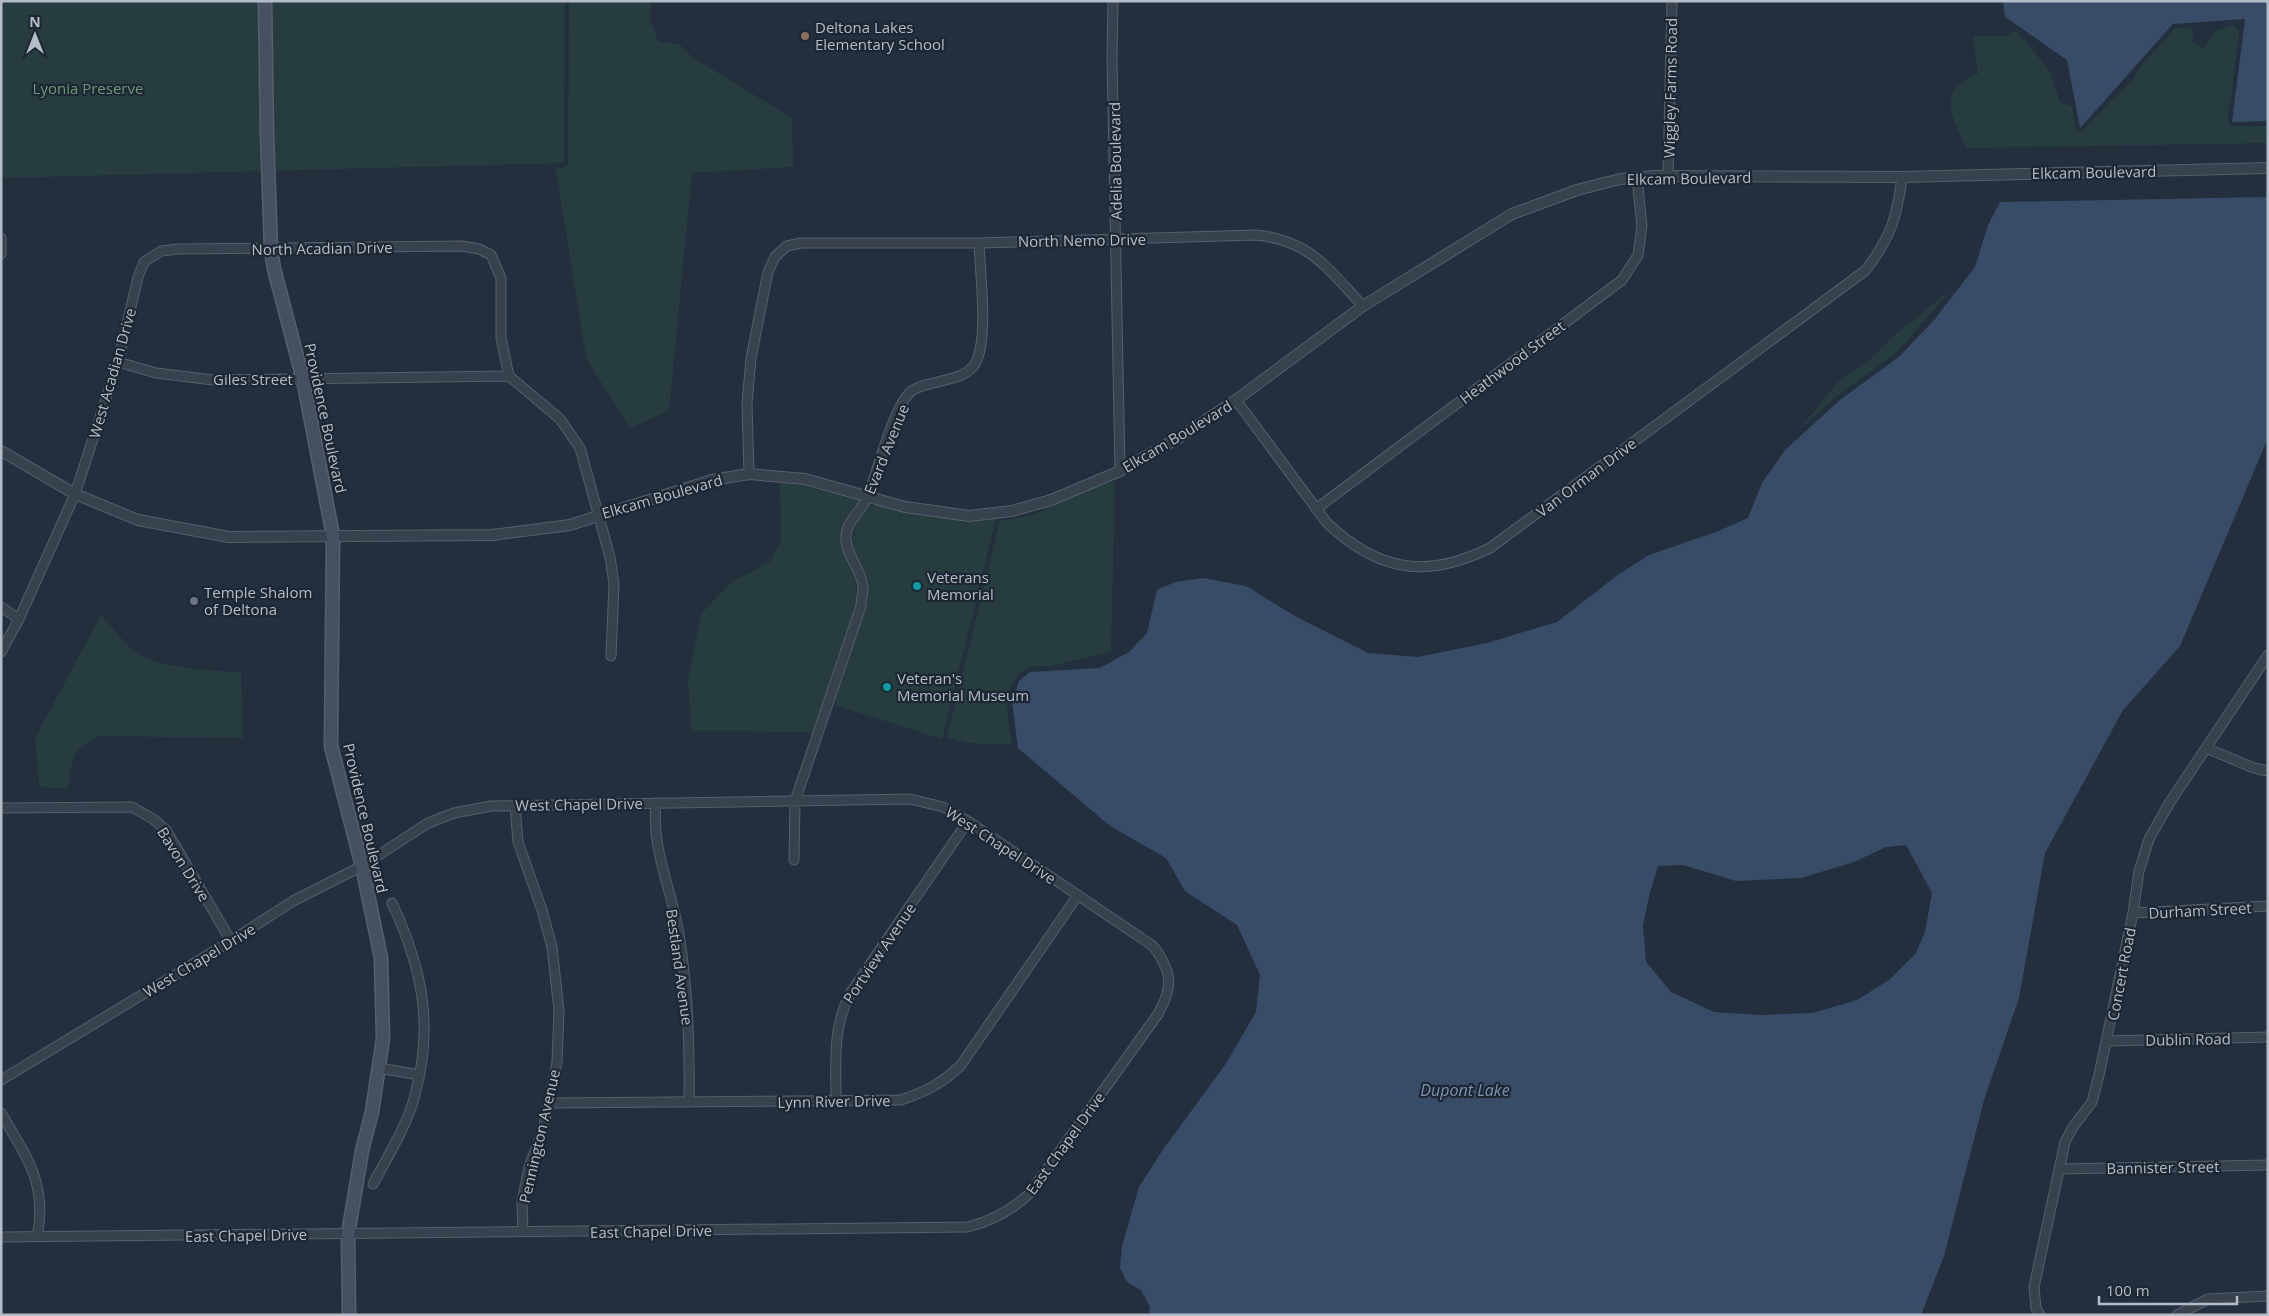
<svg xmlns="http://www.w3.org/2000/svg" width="2269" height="1316" font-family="'Open Sans',sans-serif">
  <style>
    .green { fill: #263c3f }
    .water { fill: #394c67; fill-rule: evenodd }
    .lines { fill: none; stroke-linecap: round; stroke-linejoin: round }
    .minor-casing { stroke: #565f6c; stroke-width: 11 }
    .tertiary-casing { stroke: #565f6c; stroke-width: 12 }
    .secondary-casing { stroke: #565f6c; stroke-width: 15 }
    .minor { stroke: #38414e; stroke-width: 9 }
    .tertiary { stroke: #38414e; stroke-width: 10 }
    .secondary { stroke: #465061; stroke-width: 12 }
    .education-dot { fill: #8d6e63; stroke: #1d2633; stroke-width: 2 }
    .culture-dot { fill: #0f9aa8; stroke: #1d2633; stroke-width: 2 }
    .worship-dot { fill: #6b7280; stroke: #1d2633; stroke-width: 2 }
    .labels { text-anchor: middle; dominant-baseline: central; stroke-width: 4.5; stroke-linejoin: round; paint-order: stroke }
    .poi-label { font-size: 15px; fill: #b4bcc9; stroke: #1d2633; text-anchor: start }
    .park-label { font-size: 15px; fill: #6b9a76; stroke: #1d2633 }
    .street-label { font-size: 15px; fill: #b4bcc9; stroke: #1d2633 }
    .water-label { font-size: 16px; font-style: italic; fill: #7c92b1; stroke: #1d2633 }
  </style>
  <rect width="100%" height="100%" fill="#242f3e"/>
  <path class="green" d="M1,1H565L564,163L1,178Z
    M569,1H651L650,19L658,42L679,44L692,57L792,118L793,167L692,173L669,411L630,428L586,358L556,170V168L566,167L568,163Z
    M2232,25L2239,31V33L2231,101C2228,108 2226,121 2231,126H2268V143L1967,148C1951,119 1936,88 1978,74L1973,36H2006L2016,30L2049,70L2060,102L2072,106L2076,129L2081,132L2133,79L2139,68L2175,28L2192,27L2193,42L2203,49L2217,30Z
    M1952,289L1897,352L1837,396L1797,432L1837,383L1870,360L1895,335Z
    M1115,481L1111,652C1091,656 1071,662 1050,666C1044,667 1034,665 1027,668C1001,682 1006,721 1013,745L967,743L947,737L1000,521L1033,515L1089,489Z
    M780,482L807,486L859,500C820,554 862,555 856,605L813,732L691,731L688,678L701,614L731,582L770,562L781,540Z
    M878,505C918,512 956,524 996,518L942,739L832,704L867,597L863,578L850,547L855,528L860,515L867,506Z
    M101,615C112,627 123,642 135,652C157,669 214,671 241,672L243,738L99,736C71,749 72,760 68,789L39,787L35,738Z"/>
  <path class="water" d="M2003,1H2268V121L2232,122L2245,19L2173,24L2080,128L2067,60L2005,17Z
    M2268,197V438L2180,646L2123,710L2045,853L2019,998L1984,1100L1944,1256L1921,1315H1149L1150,1307L1141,1290L1127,1282L1120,1268L1122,1246L1139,1187L1162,1151L1225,1065L1256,1012L1260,975L1237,925L1185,891L1166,858L1110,826L1018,748L1012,702L1019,681L1030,672L1100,668L1129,652L1147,633L1157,590L1175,582L1203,578L1246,586L1293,615L1368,653L1418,657L1487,643L1557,622L1615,577L1649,555L1716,532L1748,518L1762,483L1785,450L1840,400L1900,356L1934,320L1975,267L1988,225L2000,202ZM1906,845L1932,893L1925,932L1916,953L1889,980L1857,1000L1813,1013L1760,1015L1714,1012L1671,992L1646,962L1643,926L1649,896L1658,866L1683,865L1736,881L1801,878L1854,862L1886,847Z"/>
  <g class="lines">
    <defs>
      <path id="minor" d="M1113,1L1112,58L1120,471
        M1668,176L1672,1
        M1,238V254
        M118,362L156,373L213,380L509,376
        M1236,400L1327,523C1379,572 1427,579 1490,548L1866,270C1891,236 1897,218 1902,177
        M749,474L747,403L751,358L768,272L775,257L779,253L787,246L801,243H979L1256,235C1310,240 1328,269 1363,306
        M1316,509L1622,280L1638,255L1642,226L1637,178
        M1,607L19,619
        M1,652L19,619L75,494L118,362L138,277L144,262L161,251L179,249L462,246L479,249L491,255L501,278V338L509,376L560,419L580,448L610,557L614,584L611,656
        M2206,748L2254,768L2268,771
        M656,803C651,848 672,891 679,934C688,990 690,1046 689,1102
        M515,806L518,842L542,910L552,947L559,1011L557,1062L543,1130L529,1167L522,1202L523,1232
        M1,808L132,807L153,819L166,830L231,941
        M794,860L795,801L861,606C861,600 863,593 863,587C861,566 841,552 847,530C852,516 864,507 869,494C877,472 895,401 913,390C930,379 968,383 977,360C988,332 980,274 979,243
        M2133,913L2268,906
        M2108,1041L2268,1037
        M379,1068L419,1075
        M1,1080L231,941L293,901L362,866L428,823L454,813L491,806L910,799L943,807L968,821L1153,946C1172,971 1174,986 1158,1014L1030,1193C1012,1210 992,1221 968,1227L1,1237
        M836,1101C836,1062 832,1027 851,992L968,821
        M549,1103L901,1100C925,1092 943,1083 961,1065L1078,895
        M1,1113C26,1156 48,1184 37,1237
        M2059,1169L2268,1165
        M373,1184C388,1156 407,1126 415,1095C434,1025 422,967 392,903
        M2040,1315L2036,1308L2034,1287L2065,1142L2073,1127L2092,1102L2099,1075L2133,913L2139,871L2149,839L2170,802L2268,655
        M2177,1315L2208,1299L2268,1296"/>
      <path id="tertiary" d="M1,451L75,494L138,520L229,537L492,535L570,525L712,480L749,474L805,479L905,507L934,511L969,516L1012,511L1051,500L1120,471L1180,437L1236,400L1363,306L1512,214L1577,190L1620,179L1654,176L1902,177L2268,168"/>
      <path id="secondary" d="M265,1L267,135L271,249L274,269L303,379L333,536L331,746L362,866L381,958L383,1039L372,1112L362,1151L348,1234L349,1315"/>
    </defs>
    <use href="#minor" class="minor-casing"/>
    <use href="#tertiary" class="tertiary-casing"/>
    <use href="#secondary" class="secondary-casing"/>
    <use href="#minor" class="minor"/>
    <use href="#tertiary" class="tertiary"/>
    <use href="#secondary" class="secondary"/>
  </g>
  <circle class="education-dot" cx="805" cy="36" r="5"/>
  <g class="culture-dot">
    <circle cx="917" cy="586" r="5"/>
    <circle cx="887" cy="687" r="5"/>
  </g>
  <circle class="worship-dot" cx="194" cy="601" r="5"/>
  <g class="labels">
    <g class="poi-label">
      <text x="815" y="27">Deltona Lakes<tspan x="815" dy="17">Elementary School</tspan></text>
      <text x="927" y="577">Veterans<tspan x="927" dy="17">Memorial</tspan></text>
      <text x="204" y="592">Temple Shalom<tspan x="204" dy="17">of Deltona</tspan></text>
      <text x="897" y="678">Veteran's<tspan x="897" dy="17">Memorial Museum</tspan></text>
    </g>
    <g class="park-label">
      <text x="88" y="88">Lyonia Preserve</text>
    </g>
    <g class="street-label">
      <text transform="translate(1670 88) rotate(-89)">Wiggley Farms Road</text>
      <text transform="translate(1115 161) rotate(-91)">Adelia Boulevard</text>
      <text transform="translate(2094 172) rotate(-1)">Elkcam Boulevard</text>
      <text transform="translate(1689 178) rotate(-1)">Elkcam Boulevard</text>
      <text transform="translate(1082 240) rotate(-1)">North Nemo Drive</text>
      <text transform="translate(322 248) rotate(-1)">North Acadian Drive</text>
      <text transform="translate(1512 362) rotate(-37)">Heathwood Street</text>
      <text transform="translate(112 373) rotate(-74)">West Acadian Drive</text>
      <text x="253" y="379">Giles Street</text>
      <text transform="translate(326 418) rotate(78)">Providence Boulevard</text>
      <text transform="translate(1177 436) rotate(-31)">Elkcam Boulevard</text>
      <text transform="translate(886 449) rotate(-68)">Evard Avenue</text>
      <text transform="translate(1586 477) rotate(-37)">Van Orman Drive</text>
      <text transform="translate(662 496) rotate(-16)">Elkcam Boulevard</text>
      <text transform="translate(579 804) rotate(-1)">West Chapel Drive</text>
      <text transform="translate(366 818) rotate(77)">Providence Boulevard</text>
      <text transform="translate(1001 845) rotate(33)">West Chapel Drive</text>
      <text transform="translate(184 864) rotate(58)">Bavon Drive</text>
      <text transform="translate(2200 910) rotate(-3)">Durham Street</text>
      <text transform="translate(879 953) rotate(-56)">Portview Avenue</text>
      <text transform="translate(199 960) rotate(-31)">West Chapel Drive</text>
      <text transform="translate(680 967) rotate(82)">Bestland Avenue</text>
      <text transform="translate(2121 974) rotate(-79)">Concert Road</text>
      <text transform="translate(2188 1039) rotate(-1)">Dublin Road</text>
      <text transform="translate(834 1101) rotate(-1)">Lynn River Drive</text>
      <text transform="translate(539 1136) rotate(-77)">Pennington Avenue</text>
      <text transform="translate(1065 1143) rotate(-54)">East Chapel Drive</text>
      <text transform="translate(2163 1167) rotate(-1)">Bannister Street</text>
      <text transform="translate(651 1231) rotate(-1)">East Chapel Drive</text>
      <text transform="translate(246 1235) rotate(-1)">East Chapel Drive</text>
    </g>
    <g class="water-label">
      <text x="1465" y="1090">Dupont Lake</text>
    </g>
  </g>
  <rect width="2269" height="1316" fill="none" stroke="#b4bcc9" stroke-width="5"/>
  <g transform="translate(35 35)" stroke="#1d2633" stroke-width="4" paint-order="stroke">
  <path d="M0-4L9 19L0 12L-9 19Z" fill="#b4bcc9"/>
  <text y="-8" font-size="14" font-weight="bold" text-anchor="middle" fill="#b4bcc9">N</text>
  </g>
  <path d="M2099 1296v8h138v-8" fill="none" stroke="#b4bcc9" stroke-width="2.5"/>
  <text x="2106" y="1296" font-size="15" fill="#b4bcc9" stroke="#1d2633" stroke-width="4" paint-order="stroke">100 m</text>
</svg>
